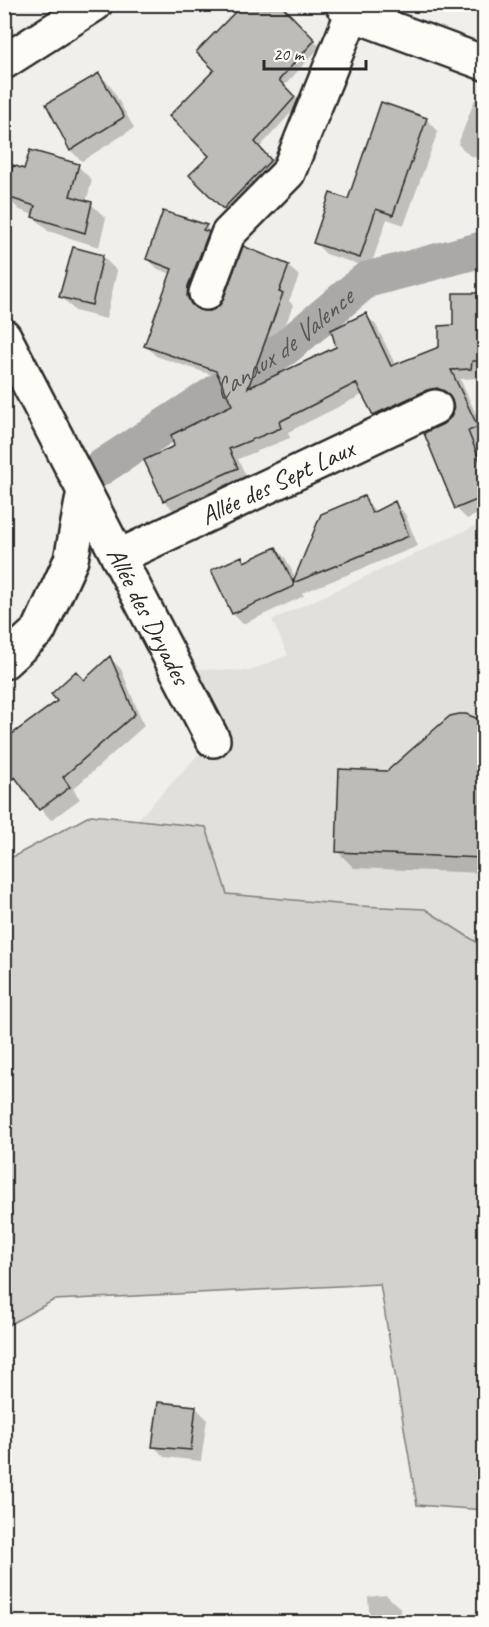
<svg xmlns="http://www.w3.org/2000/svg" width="489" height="1627" font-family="Caveat,sans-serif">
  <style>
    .built { fill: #e1e0dc }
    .green { fill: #d3d2cf; stroke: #7f7e7d; stroke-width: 1.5 }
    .shadow { fill: #0003 }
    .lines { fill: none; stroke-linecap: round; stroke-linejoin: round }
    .canal { stroke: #aaa9a7; stroke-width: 36 }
    .building { fill: #bdbcb8; stroke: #2b2b2b; stroke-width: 1.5 }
    .minor-casing { stroke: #2b2b2b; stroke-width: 38 }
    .major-casing { stroke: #2b2b2b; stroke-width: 38 }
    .minor { stroke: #fdfcf7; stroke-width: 33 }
    .major { stroke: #fdfcf7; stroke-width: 33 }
    .labels { text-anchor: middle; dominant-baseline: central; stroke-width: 4.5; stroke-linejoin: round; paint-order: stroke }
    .street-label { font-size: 26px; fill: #2b2b2b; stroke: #fdfcf7 }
    .water-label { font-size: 27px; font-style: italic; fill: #575756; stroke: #fdfcf7 }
  </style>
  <rect width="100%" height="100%" fill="#f0efeb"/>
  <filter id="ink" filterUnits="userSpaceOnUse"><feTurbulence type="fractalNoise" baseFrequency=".0167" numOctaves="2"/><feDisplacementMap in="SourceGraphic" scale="12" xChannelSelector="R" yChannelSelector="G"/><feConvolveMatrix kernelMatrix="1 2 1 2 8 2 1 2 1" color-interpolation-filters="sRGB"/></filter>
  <g filter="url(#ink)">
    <path class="built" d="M484,522V947L424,909L359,906L227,894L206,827L137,820L212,740L176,668L249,671L288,655L272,620Z"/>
    <path class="green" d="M91,815L206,827L227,894L359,906L425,909L484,947V1510L417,1505L380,1284L54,1300L5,1327V861Z"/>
    <path class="shadow" d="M236,4H277L320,47L284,86L300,103L259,148L275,166L229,214L191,175L211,156L216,70L240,9Z
      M99,74L110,85L134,128L82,161L71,151L48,105Z
      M475,99L484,102V161L469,155L458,144Z
      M382,104L427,120L438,131L404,225L387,219L370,268L326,254L315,243L349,201Z
      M78,166L92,180L86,202L91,204L106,218L99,247L48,231L33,216L34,215L20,210L5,196L25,171Z
      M164,212L206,227L216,237L198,297L197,307L199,312L210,313L288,266L299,276L289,301L293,305L264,382L338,347L366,315L376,325L396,366L440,348L454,327V294H484V371H482L481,378L460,379L484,432V439L477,442L484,459V511L467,519L456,508L444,425L451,419L455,409L453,400L449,398L438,400L385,425L375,414L364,394L288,432L290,438L238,459L247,478L174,511L164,500L234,406L221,378L156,356L146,345L172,274L158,269L148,259Z
      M103,257L117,271L106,319L75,311L61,296Z
      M364,498L376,512L395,503L405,514L418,546L302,593L304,596L243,624L233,614L242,558L246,562L276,548L286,559L296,579Z
      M110,658L121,669L144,726L73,789L80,799L51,820L41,809L6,761L59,701L85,682Z
      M475,719L484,729V873L354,868L337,851L388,773Z
      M196,1408L207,1419L201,1461L164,1457L154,1446Z
      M386,1595L400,1608L402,1622H370L368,1597Z"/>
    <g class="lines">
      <path class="canal" id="s1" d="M94,472L285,348L366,280L484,249"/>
    </g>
    <path class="building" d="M243,4H280L315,40L279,80L295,97L255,142L271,160L223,209L189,175L209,156L169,116L214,70L196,52Z
      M99,73L124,117L70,151L46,104Z
      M381,102L427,118L393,215L376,209L360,258L313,243L330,193L348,199Z
      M30,150L79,164L70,196L92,202L85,233L32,217L35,206L4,196L13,165L24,169Z
      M163,211L207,225L203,230L209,232L188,286L187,296L191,304L199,310L210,311L218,307L223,300L243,246L289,265L279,292L283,293L248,388L336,347L331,330L366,313L391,366L439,347V326L453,325V293H484V361H472L471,369L451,370L478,427L468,431L484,471V497L455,509L424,433L443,424L451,417L454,409L452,400L446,392L437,388L427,390L373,415L356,383L279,422L281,428L229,449L238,468L163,501L144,460L174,446L171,435L232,405L216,371L144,346L172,269L146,259Z
      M73,247L103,255L92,305L59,297Z
      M364,496L372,513L395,501L409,536L293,583L294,586L232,614L211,570L242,556L244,562L276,547L293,582L321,514Z
      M110,656L135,714L63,777L70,787L39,810L15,777L4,786V740L57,701L51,694L76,671L84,680Z
      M459,714H466L476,718L484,727V858L336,852L339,769L387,771L444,721L450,716Z
      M158,1402L196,1406L191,1450L152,1447Z"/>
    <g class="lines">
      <defs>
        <g id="minor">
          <path d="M342,4L352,14L484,63"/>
          <path d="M206,293L228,234L288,173L352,14"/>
          <path id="s2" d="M4,336L213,740"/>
          <path id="s3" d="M118,557L435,407"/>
          <path d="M4,662L39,630L71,560L84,491"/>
        </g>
        <path id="major" d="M4,62L95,4"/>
      </defs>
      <use href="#minor" class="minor-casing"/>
      <use href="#major" class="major-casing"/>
      <use href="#minor" class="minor"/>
      <use href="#major" class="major"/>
    </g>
  </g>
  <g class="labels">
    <g class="street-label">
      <text stroke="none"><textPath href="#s3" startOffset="176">Allée des Sept Laux</textPath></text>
      <text stroke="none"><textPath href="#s2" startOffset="315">Allée des Dryades</textPath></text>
    </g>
    <g class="water-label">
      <text stroke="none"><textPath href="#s1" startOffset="228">Canaux de Valence</textPath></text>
    </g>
  </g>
  <rect width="489" height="1627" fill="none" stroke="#fdfcf7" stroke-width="24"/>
  <rect x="12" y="12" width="465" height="1603" fill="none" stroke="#2b2b2b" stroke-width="2" filter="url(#ink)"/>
  <path d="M264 60v9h102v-9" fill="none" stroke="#2b2b2b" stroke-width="3"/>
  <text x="273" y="60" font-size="18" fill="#2b2b2b" stroke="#fdfcf7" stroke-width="4.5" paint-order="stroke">20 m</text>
</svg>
